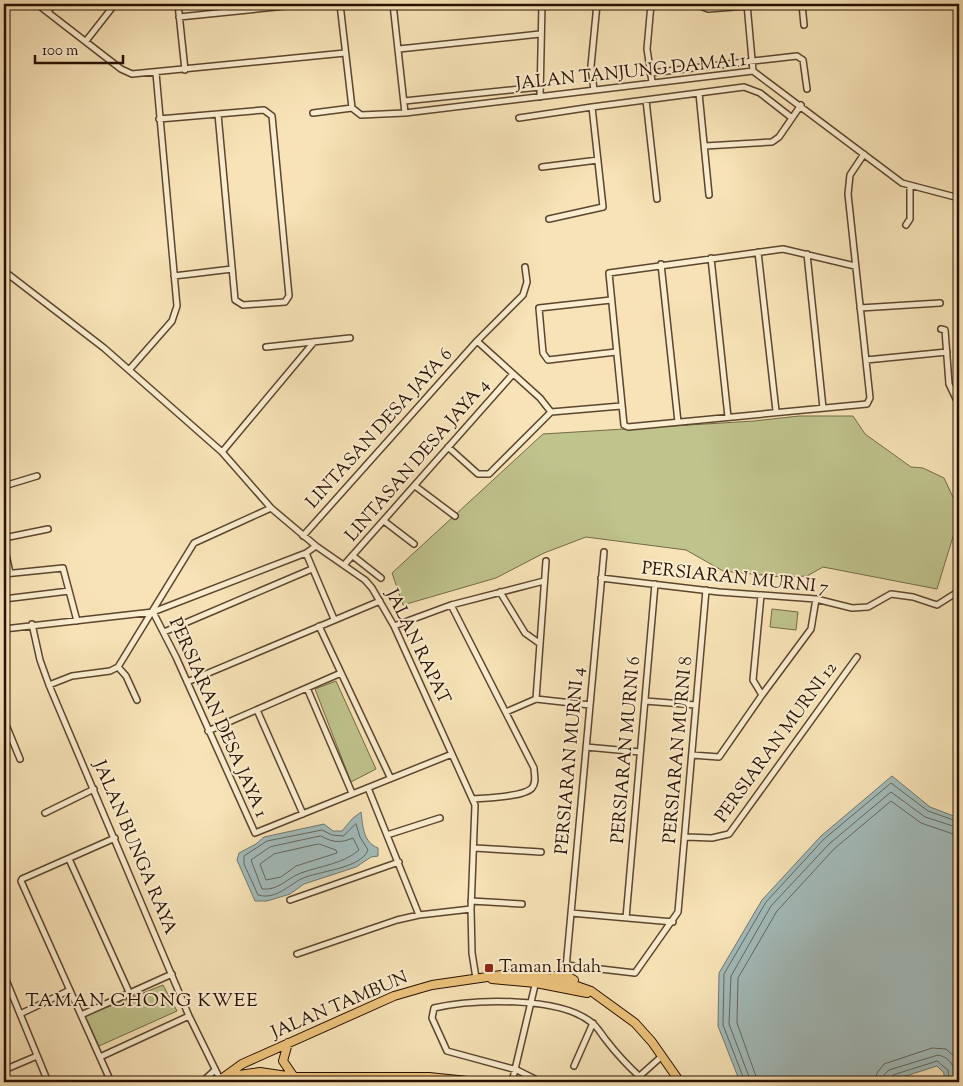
<svg xmlns="http://www.w3.org/2000/svg" width="963" height="1086" font-family="'Sorts Mill Goudy',serif">
  <style>
    .green { fill: #bfc38c; stroke: #746a46 }
    .water { fill: #a2bbba; stroke: #717770 }
    .lines { fill: none; stroke-linecap: round; stroke-linejoin: round }
    .shore { stroke: #65665e; stroke-width: 1 }
    .street-casing { stroke: #5c452e; stroke-width: 8 }
    .secondary-casing { stroke: #281001; stroke-width: 9 }
    .primary-casing { stroke: #281001; stroke-width: 10 }
    .street { stroke: #faedd0; stroke-width: 5 }
    .secondary { stroke: #faedd0; stroke-width: 7 }
    .primary { stroke: #ecc27c; stroke-width: 8 }
    .poi-dot { fill: #8f2418; stroke: #faedd0; stroke-width: 2 }
    .labels { text-anchor: middle; dominant-baseline: central; stroke-width: 4; stroke-linejoin: round; paint-order: stroke }
    .street-label { font-size: 18px; fill: #281001; stroke: #faedd0 }
    .poi-label { font-size: 18px; fill: #281001; stroke: #faedd0; text-anchor: start }
    .neighbourhood-label { font-size: 19px; letter-spacing: 1px; fill: #281001; stroke: #faedd0 }
  </style>
  <rect width="100%" height="100%" fill="#f7e3b7"/>
  <filter id="stains"><feTurbulence type="fractalNoise" baseFrequency=".004" numOctaves="4"/><feColorMatrix values="0 0 0 0 .2 0 0 0 0 .09 0 0 0 0 .02 0 0 0 .5 -.17"/></filter>
  <radialGradient id="worn" r=".72"><stop offset=".6" stop-color="#630" stop-opacity="0"/><stop offset="1" stop-color="#630" stop-opacity=".3"/></radialGradient>
  <path class="green" d="M799,416H853L865,434L911,467L923,468L944,478L959,510V517L937,589L823,567L807,576L782,577L723,571L686,550L586,537L544,553L496,578L403,605L392,573L543,434L754,421Z
    M772,609L798,612L796,630L770,627Z
    M336,681L376,769L351,782L315,689Z
    M163,985L177,1011L99,1046L85,1016Z"/>
  <path class="water" d="M892,776L930,807L959,818V1082H944V1073L937,1066L887,1082H740L718,1026L719,973L762,900L821,836Z
    M361,812C363,827 363,842 378,848V856L371,857L356,867L304,884L290,894L267,901H255L237,860L239,853L256,844L264,837L324,824L333,831H342L352,819Z"/>
  <g class="lines">
    <path class="shore" d="M356,824L360,837L368,850C361,869 317,871 301,879C288,886 275,900 258,895L244,864V856L267,841L322,830L332,835L343,836Z
      M321,836C333,843 341,843 353,838L359,850C343,864 320,866 301,873C287,878 278,891 262,889L251,860L270,847Z
      M319,844L336,850L337,853L296,866L281,877L266,880L260,864L274,854Z
      M745,1082L723,1025L724,974L766,902L824,839L891,783L928,811L959,822
      M751,1082L729,1024L731,976L771,906L829,844L891,792L925,817L959,828
      M758,1082L737,1023L738,978L777,911L834,849L891,801L921,823L959,836
      M875,1082L877,1073L884,1064L932,1048L946,1049L959,1061
      M882,1082L884,1075L889,1070L938,1055C952,1058 956,1069 955,1082
      M889,1082L893,1075L937,1061L948,1070L949,1082"/>
    <defs>
      <path id="street" d="M37,4L121,69L132,74L345,53
        M178,4L185,70
        M340,4L352,108
        M393,4L405,113
        M651,4L647,49L652,82
        M695,4L708,9L747,6
        M747,4L753,71
        M802,4L804,25
        M48,12L53,4
        M179,17L306,4
        M86,41L115,4
        M399,49L540,34
        M650,73L797,56L803,60L807,89
        M594,90L591,66L597,4
        M699,93L709,195
        M540,97L542,4
        M646,100L657,199
        M404,101L540,87
        M352,108L361,115L405,113L753,71L902,183L959,198
        M313,113L352,108
        M519,118L592,107
        M159,119L264,110L272,116L289,296L285,302L243,305L235,300L218,114
        M705,146L772,142L779,137L801,105
        M542,167L598,160
        M549,219L603,207L592,107L744,87L760,93L792,118
        M906,225L910,219V187
        M758,252L776,411
        M807,254L823,408
        M711,258L728,417
        M661,264L678,422
        M855,266L783,249L609,273L624,425L628,427L867,404L870,398L848,194L850,175L864,154
        M4,271L104,348L222,452L271,508L316,546L365,580L372,588L394,626L475,805L471,909L472,953L476,978
        M174,276L232,269
        M611,300L539,308L543,353L548,360L616,352
        M860,308L940,303
        M941,329L945,330L949,384L959,405
        M477,341L540,398L551,412
        M266,347L350,338
        M866,360L947,352
        M129,370L172,321L177,306L156,73
        M551,412L621,406
        M448,447L478,474H489L551,412
        M222,452L314,342
        M4,486L37,476
        M415,486L455,516
        M384,521L414,544
        M303,536L477,341L523,295L527,282L525,267
        M4,538L48,529
        M4,545L10,573
        M306,553L334,619
        M353,556L381,578
        M344,565L513,374
        M4,574L63,568L77,621
        M601,578L719,592L816,599L852,608L868,607L891,594L913,597L937,605L959,591
        M500,592L525,633L539,643
        M4,599L69,591
        M451,605L534,768C534,775 537,782 532,788C524,797 486,798 473,799
        M153,612L176,657L255,833L452,754
        M32,624L40,660L49,685L189,1016L220,1079
        M319,626L390,777
        M394,626L451,605L544,581
        M4,629L153,612L306,553L316,546
        M164,632L312,569
        M118,667L126,676L137,700
        M187,682L380,601
        M49,685L72,676L110,671L118,667L194,543L271,508
        M307,688L352,793
        M762,695L811,629L816,599
        M536,699L546,561
        M645,701L696,705
        M257,710L303,814
        M506,712L536,699L590,705
        M4,720L20,759
        M208,731L341,673
        M586,747L640,752
        M692,755L719,757L762,695L753,680L761,595
        M368,788L419,915
        M45,813L94,789
        M387,835L440,818
        M686,837L712,838L729,834L857,657
        M475,848L541,852
        M69,859L129,992
        M290,900L399,862
        M471,901L522,904
        M571,913L673,922
        M626,918L655,584
        M297,954L397,920L419,915L471,909
        M566,965L635,973L678,912L706,590
        M566,968L604,552
        M4,975L48,1082
        M20,1014L70,990
        M81,1015L172,974
        M100,1057L189,1016
        M574,1066L593,1023
        M4,1070L37,1056
        M111,1082L21,881L22,879L115,838
        M202,1082L215,1070
        M512,1082L536,981
        M541,1082L517,1070L447,1051L432,1018L434,1008C473,999 558,996 591,1022C597,1026 601,1034 606,1040C616,1053 627,1065 639,1076
        M633,1082L662,1056"/>
      <path id="secondary" d="M957,4L959,18"/>
      <path id="primary" d="M555,976L562,975L565,971L567,976L574,980
        M492,979L536,983L587,993
        M288,1043L283,1061L294,1077
        M217,1082L242,1064L394,996L432,985L508,974L557,979L591,991L635,1023L652,1042L680,1082
        M226,1082L239,1075L260,1072L294,1077H429L477,1082"/>
    </defs>
    <use href="#street" class="street-casing"/>
    <use href="#secondary" class="secondary-casing"/>
    <use href="#primary" class="primary-casing"/>
    <use href="#street" class="street"/>
    <use href="#secondary" class="secondary"/>
    <use href="#primary" class="primary"/>
  </g>
  <rect class="poi-dot" x="484" y="963" width="10" height="10" rx="2.5"/>
  <g class="labels">
    <g class="street-label">
      <text transform="translate(631 73) rotate(-6)">JALAN TANJUNG DAMAI 1</text>
      <text transform="translate(380 429) rotate(-48)">LINTASAN DESA JAYA 6</text>
      <text transform="translate(418 461) rotate(-49)">LINTASAN DESA JAYA 4</text>
      <text transform="translate(735 579) rotate(6)">PERSIARAN MURNI 7</text>
      <text transform="translate(417 647) rotate(64)">JALAN RAPAT</text>
      <text transform="translate(217 718) rotate(66)">PERSIARAN DESA JAYA 1</text>
      <text transform="translate(777 743) rotate(-54)">PERSIARAN MURNI 12</text>
      <text transform="translate(627 750) rotate(-85)">PERSIARAN MURNI 6</text>
      <text transform="translate(679 750) rotate(-85)">PERSIARAN MURNI 8</text>
      <text transform="translate(571 761) rotate(-85)">PERSIARAN MURNI 4</text>
      <text transform="translate(134 848) rotate(67)">JALAN BUNGA RAYA</text>
      <text transform="translate(340 1006) rotate(-23)">JALAN TAMBUN</text>
    </g>
    <g class="poi-label">
      <text x="499" y="968">Taman Indah</text>
    </g>
    <g class="neighbourhood-label">
      <text x="142" y="1001">TAMAN CHONG KWEE</text>
    </g>
  </g>
  <rect width="963" height="1086" fill="none" stroke="#f7e3b7" stroke-width="20"/>
  <rect x="5" y="5" width="953" height="1076" fill="none" stroke="#281001" stroke-width="2.5"/>
  <rect x="10" y="10" width="943" height="1066" fill="none" stroke="#281001"/>
  <path d="M35 55v8h88v-8" fill="none" stroke="#281001" stroke-width="2.5"/>
  <text x="42" y="55" font-size="15" fill="#281001" stroke="#faedd0" stroke-width="4" paint-order="stroke">100 m</text>
  <rect width="100%" height="100%" filter="url(#stains)"/>
  <rect width="100%" height="100%" fill="url(#worn)"/>
</svg>
